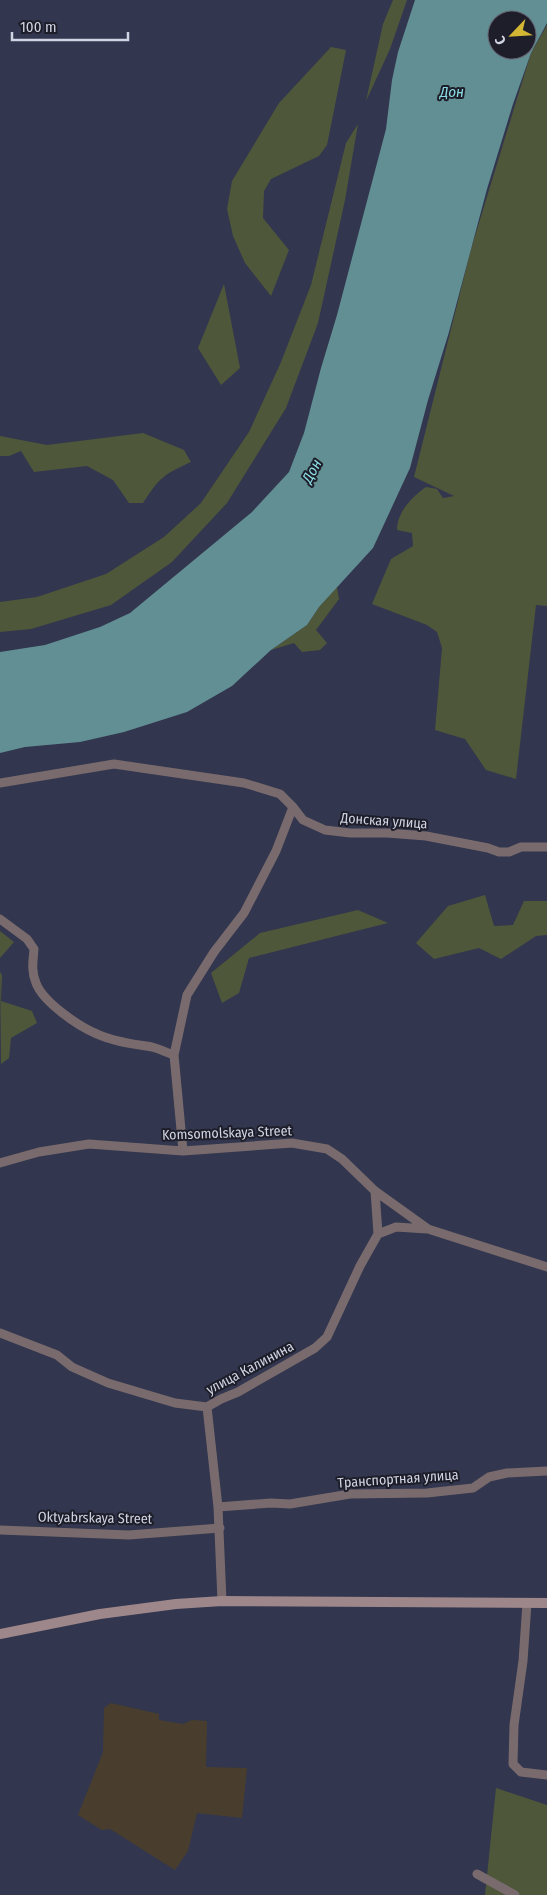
<svg xmlns="http://www.w3.org/2000/svg" width="547" height="1895" font-family="'Fira Sans Condensed',sans-serif">
  <style>
    .industrial { fill: #493e2e }
    .green { fill: #4f573a }
    .water { fill: #628f94; fill-rule: evenodd }
    .lines { fill: none; stroke-linecap: round; stroke-linejoin: round }
    .minor { stroke: #796b6d; stroke-width: 9 }
    .secondary { stroke: #9e878b; stroke-width: 10 }
    .labels { text-anchor: middle; dominant-baseline: central; stroke-width: 4; stroke-linejoin: round; paint-order: stroke }
    .street-label { font-size: 14px; fill: #d0d3e2; stroke: #1d1e29 }
    .water-label { font-size: 15px; font-style: italic; fill: #8bdbe4; stroke: #1d1e29 }
  </style>
  <rect width="100%" height="100%" fill="#32364e"/>
  <path class="industrial" d="M111,1703L159,1714V1720L183,1724L192,1720L207,1721L206,1767L247,1768L242,1818L197,1813L188,1851L175,1870L110,1829L102,1830L78,1815L103,1752L104,1708Z"/>
  <path class="green" d="M393,0H407L390,49L366,101L383,24Z
    M547,25V606L536,605L516,779L486,770L465,739L435,730L442,648L437,632L427,625L372,604L391,559L413,546L412,533L397,530C397,512 412,497 426,487L437,489L443,498L454,496L414,477L471,249L531,53Z
    M331,47L346,50L327,145L319,156L271,179L264,191L263,218L289,250L271,296L245,263L233,236L227,209L232,181L279,103Z
    M358,124L345,200L318,323L286,408L227,503L172,562L111,605L31,629L0,632V602L37,597L106,574L164,537L201,503L249,432L281,362L311,285L346,143Z
    M224,284L240,368L221,385L198,348Z
    M143,433L184,450L191,462C163,475 160,477 143,503H129L113,480L87,466L34,472L21,451L9,456H0V436L47,445Z
    M337,587L339,599L316,630L327,643L320,650L302,652L294,643L271,650L307,625L319,607Z
    M485,895L494,926L513,925L524,901H547V935L536,936L501,959L479,948L434,959L416,943L448,906Z
    M358,910L388,923L249,958L239,993L222,1003L211,973L260,933Z
    M0,931L14,942L0,958Z
    M0,972L2,975L1,1001L32,1011L37,1023L11,1038L9,1058L1,1064Z
    M496,1788L547,1805V1895H485Z"/>
  <path class="water" d="M415,0H547V23L531,53L513,104L487,189L449,332L428,400L410,468L373,548L319,607L307,625L271,650L232,686L187,712L124,732L80,742L25,747L0,753V652L45,645L100,627L130,613L252,512L289,472L304,433L321,368L337,315L386,129L392,80L398,52ZM497,20H527V50H497Z"/>
  <g class="lines">
    <path class="minor" d="M0,783L114,764L244,783L280,794L293,807L303,820L325,830L350,833H387L426,836L488,848L499,852H509L521,847H547
      M0,919L27,939L34,949C33,961 31,971 36,983C43,1002 78,1026 97,1034C114,1042 134,1044 152,1047C160,1049 167,1053 174,1055
      M183,1151L174,1055L187,995L214,952L244,913L276,851L293,807
      M0,1163L39,1152L89,1144L183,1151L292,1143L327,1149L342,1159L375,1191L428,1229L547,1267
      M375,1191L378,1234
      M0,1333L57,1355L72,1367L108,1383L175,1403L207,1407L221,1399L238,1392L315,1348L327,1337L360,1266L378,1234L396,1227L427,1229
      M207,1407L218,1507L222,1601
      M218,1507L271,1503L290,1504L350,1494L427,1493L473,1488L489,1477L507,1473L547,1471
      M0,1530L129,1535L220,1528
      M527,1603L523,1661L514,1725L513,1764L521,1772L547,1775
      M477,1874L515,1895"/>
    <path class="secondary" d="M0,1634L100,1614L176,1604L222,1601L547,1603"/>
  </g>
  <g class="labels">
    <g class="street-label">
      <text transform="translate(384 821) rotate(4)">Донская улица</text>
      <text transform="translate(227 1133) rotate(-2)">Komsomolskaya Street</text>
      <text transform="translate(250 1368) rotate(-28)">улица Калинина</text>
      <text transform="translate(398 1479) rotate(-4)">Транспортная улица</text>
      <text transform="translate(95 1518) rotate(1)">Oktyabrskaya Street</text>
    </g>
    <g class="water-label">
      <text x="452" y="92">Дон</text>
      <text transform="translate(312 471) rotate(-61)">Дон</text>
    </g>
  </g>
  <g transform="translate(512 35) rotate(245)"><circle r="24" fill="#1d1e29" stroke="#656673"/>
  <path d="M0-4L9 19L0 12L-9 19Z" fill="#d4b635"/>
  <text y="-8" font-size="14" font-weight="bold" text-anchor="middle" fill="#d0d3e2">С</text>
  </g>
  <path d="M12 32v8h116v-8" fill="none" stroke="#d0d3e2" stroke-width="2.5"/>
  <text x="20" y="32" font-size="15" fill="#d0d3e2" stroke="#1d1e29" stroke-width="4" paint-order="stroke">100 m</text>
</svg>
